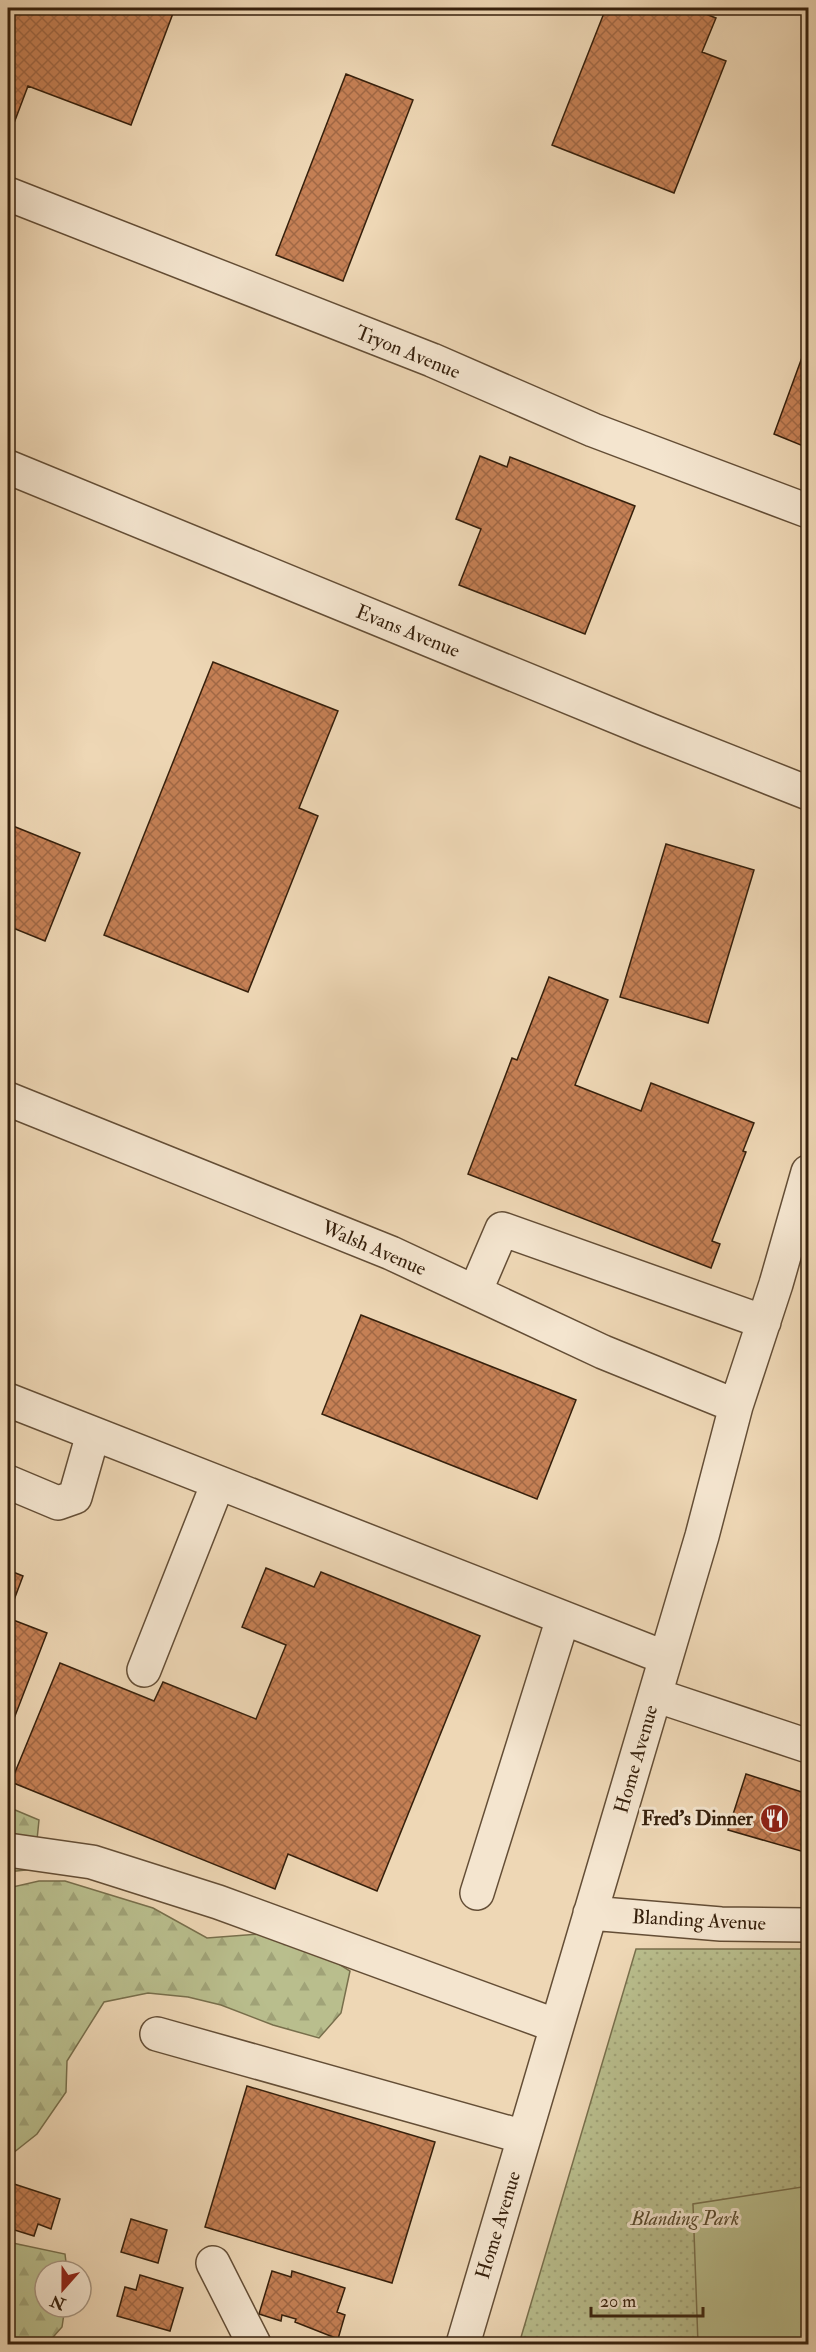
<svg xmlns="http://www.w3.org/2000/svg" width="816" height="2352" font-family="'IM FELL Double Pica',serif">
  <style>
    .forest { fill: url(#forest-firs); stroke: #786f4c; stroke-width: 1.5 }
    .park { fill: url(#park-dots); stroke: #786f4c; stroke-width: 1.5 }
    .pitch { fill: #b9be8d; stroke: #786f4c; stroke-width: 1.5 }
    .building { fill: url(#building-cross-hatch); stroke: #36200c; stroke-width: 1.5 }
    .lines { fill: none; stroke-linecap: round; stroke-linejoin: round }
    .minor-casing { stroke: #644e36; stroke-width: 36 }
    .minor { stroke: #f4e5cf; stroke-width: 33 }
    .labels { text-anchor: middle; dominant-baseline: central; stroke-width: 6; stroke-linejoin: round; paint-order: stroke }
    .street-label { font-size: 20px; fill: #36200c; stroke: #f4e5cf }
    .poi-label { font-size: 20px; font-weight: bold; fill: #36200c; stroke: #f4e5cf; text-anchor: end }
    .park-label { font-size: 20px; font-style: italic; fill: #57482c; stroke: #f4e5cf }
  </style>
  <defs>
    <pattern id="forest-firs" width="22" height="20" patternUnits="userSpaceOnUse" patternTransform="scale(1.5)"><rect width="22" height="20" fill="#b9be8d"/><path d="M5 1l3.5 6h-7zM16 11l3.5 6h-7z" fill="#a0a378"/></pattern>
    <pattern id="park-dots" width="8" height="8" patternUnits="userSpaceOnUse" patternTransform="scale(1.5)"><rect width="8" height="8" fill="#b9be8d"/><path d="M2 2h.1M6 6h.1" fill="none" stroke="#a0a378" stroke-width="1.8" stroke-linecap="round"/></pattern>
    <pattern id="building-cross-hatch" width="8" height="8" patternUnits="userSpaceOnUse" patternTransform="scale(1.5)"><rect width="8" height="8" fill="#c58055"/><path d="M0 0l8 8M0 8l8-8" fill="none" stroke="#a16845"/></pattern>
  </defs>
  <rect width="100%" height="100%" fill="#eed7b5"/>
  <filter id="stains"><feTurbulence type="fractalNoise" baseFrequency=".00333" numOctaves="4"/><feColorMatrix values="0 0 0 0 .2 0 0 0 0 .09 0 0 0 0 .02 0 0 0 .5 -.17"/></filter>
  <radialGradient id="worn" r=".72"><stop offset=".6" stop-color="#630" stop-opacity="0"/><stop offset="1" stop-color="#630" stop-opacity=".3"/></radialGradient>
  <path class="forest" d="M8,1807L39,1820L34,1869L8,1872Z
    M39,1881H65L153,1908L207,1938L260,1934L304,1942L350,1971L341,2013L319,2038L273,2025L221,2005L188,1997L148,1993L104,2002L67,2061L66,2092L37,2134L8,2157V1888Z
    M8,2242L65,2254L67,2271H45V2307H65L62,2327L47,2344H8Z"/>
  <path class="park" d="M636,1949H808V2344H519Z"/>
  <path class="pitch" d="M802,2187L808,2191V2344H698L693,2204Z"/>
  <path class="building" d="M8,8H175L131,125L28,86L11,131L8,130Z
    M606,8H690L716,18L702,52L726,61L674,193L552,145Z
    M346,74L413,100L343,281L276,255Z
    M808,341V448L774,434Z
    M480,456L507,467L510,457L635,506L585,634L459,585L481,529L456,519Z
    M213,662L338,711L299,808L318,816L248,992L104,935Z
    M8,824L80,853L45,941L8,926Z
    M666,844L754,870L708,1023L620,997Z
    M549,977L608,1000L575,1085L641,1111L651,1083L754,1123L743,1151L746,1152L712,1241L720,1244L711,1268L468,1174L512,1058L517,1060Z
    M361,1315L576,1400L537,1499L322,1414Z
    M266,1568L314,1587L321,1572L480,1636L377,1891L288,1854L275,1889L11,1782L60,1663L154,1701L163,1682L256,1719L286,1645L242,1627Z
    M8,1570L23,1576L8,1616Z
    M8,1618L47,1633L8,1734Z
    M746,1774L808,1794V1853L728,1830Z
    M247,2086L435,2142L392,2283L205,2227Z
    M8,2182L60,2199L51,2229L38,2224L34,2236L8,2228Z
    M131,2219L167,2230L158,2263L121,2252Z
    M272,2271L291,2277L292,2271L345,2288L337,2312L345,2315L338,2339L295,2322L296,2319L282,2315L281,2321L259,2314Z
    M140,2275L183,2288L170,2331L117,2316L125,2287L136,2290Z"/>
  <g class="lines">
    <defs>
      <path id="minor" d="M8,194L432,360L593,430L808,511
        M8,467L649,730L808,793
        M8,1099L391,1253L603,1352L736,1406
        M475,1292L502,1229L764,1322
        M8,1400L666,1658
        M8,1482L58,1503L75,1497L93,1434
        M144,1670L218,1483
        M655,1695L808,1746
        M8,1850L92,1862L218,1902L557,2026
        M477,1893L563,1618
        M590,1913L721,1924L808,1925
        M157,2034L524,2137
        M213,2263L254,2344
        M463,2344L702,1536L736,1406L776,1284L808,1172"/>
    </defs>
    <use href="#minor" class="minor-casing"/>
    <use href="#minor" class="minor"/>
  </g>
  <defs>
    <symbol id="restaurant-disc" viewBox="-11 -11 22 22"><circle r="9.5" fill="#8f2418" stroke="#f4e5cf"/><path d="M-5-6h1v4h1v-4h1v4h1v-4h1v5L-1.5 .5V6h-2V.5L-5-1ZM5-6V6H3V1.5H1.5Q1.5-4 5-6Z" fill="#fff"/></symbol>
  </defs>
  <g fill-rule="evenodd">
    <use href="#restaurant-disc" x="758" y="1802" width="33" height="33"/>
  </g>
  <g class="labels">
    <g class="street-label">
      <text transform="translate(408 352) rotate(22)">Tryon Avenue</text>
      <text transform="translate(408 631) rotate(22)">Evans Avenue</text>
      <text transform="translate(374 1248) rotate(23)">Walsh Avenue</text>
      <text transform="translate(636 1759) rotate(-74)">Home Avenue</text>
      <text transform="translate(699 1920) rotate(3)">Blanding Avenue</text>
      <text transform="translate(498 2225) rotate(-73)">Home Avenue</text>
    </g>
    <g class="poi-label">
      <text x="753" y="1818">Fred's Dinner</text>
    </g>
    <g class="park-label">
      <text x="685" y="2218">Blanding Park</text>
    </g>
  </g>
  <rect width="816" height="2352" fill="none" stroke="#eed7b5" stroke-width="30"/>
  <rect x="9" y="9" width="798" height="2334" fill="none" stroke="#36200c" stroke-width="3"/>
  <rect x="15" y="15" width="786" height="2322" fill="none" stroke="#36200c" stroke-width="1.5"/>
  <g transform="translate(63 2289) rotate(201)"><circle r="28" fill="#f4e5cf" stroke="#a89681" stroke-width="1.5"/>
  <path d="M0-4.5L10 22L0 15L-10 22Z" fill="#8f2418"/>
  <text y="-9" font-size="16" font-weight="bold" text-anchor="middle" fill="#36200c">N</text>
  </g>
  <path d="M591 2307v9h112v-9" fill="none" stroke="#36200c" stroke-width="3"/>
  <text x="600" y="2307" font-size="18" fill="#36200c" stroke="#f4e5cf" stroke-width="4.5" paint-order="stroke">20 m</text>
  <rect width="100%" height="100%" filter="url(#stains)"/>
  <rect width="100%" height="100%" fill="url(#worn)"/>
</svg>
